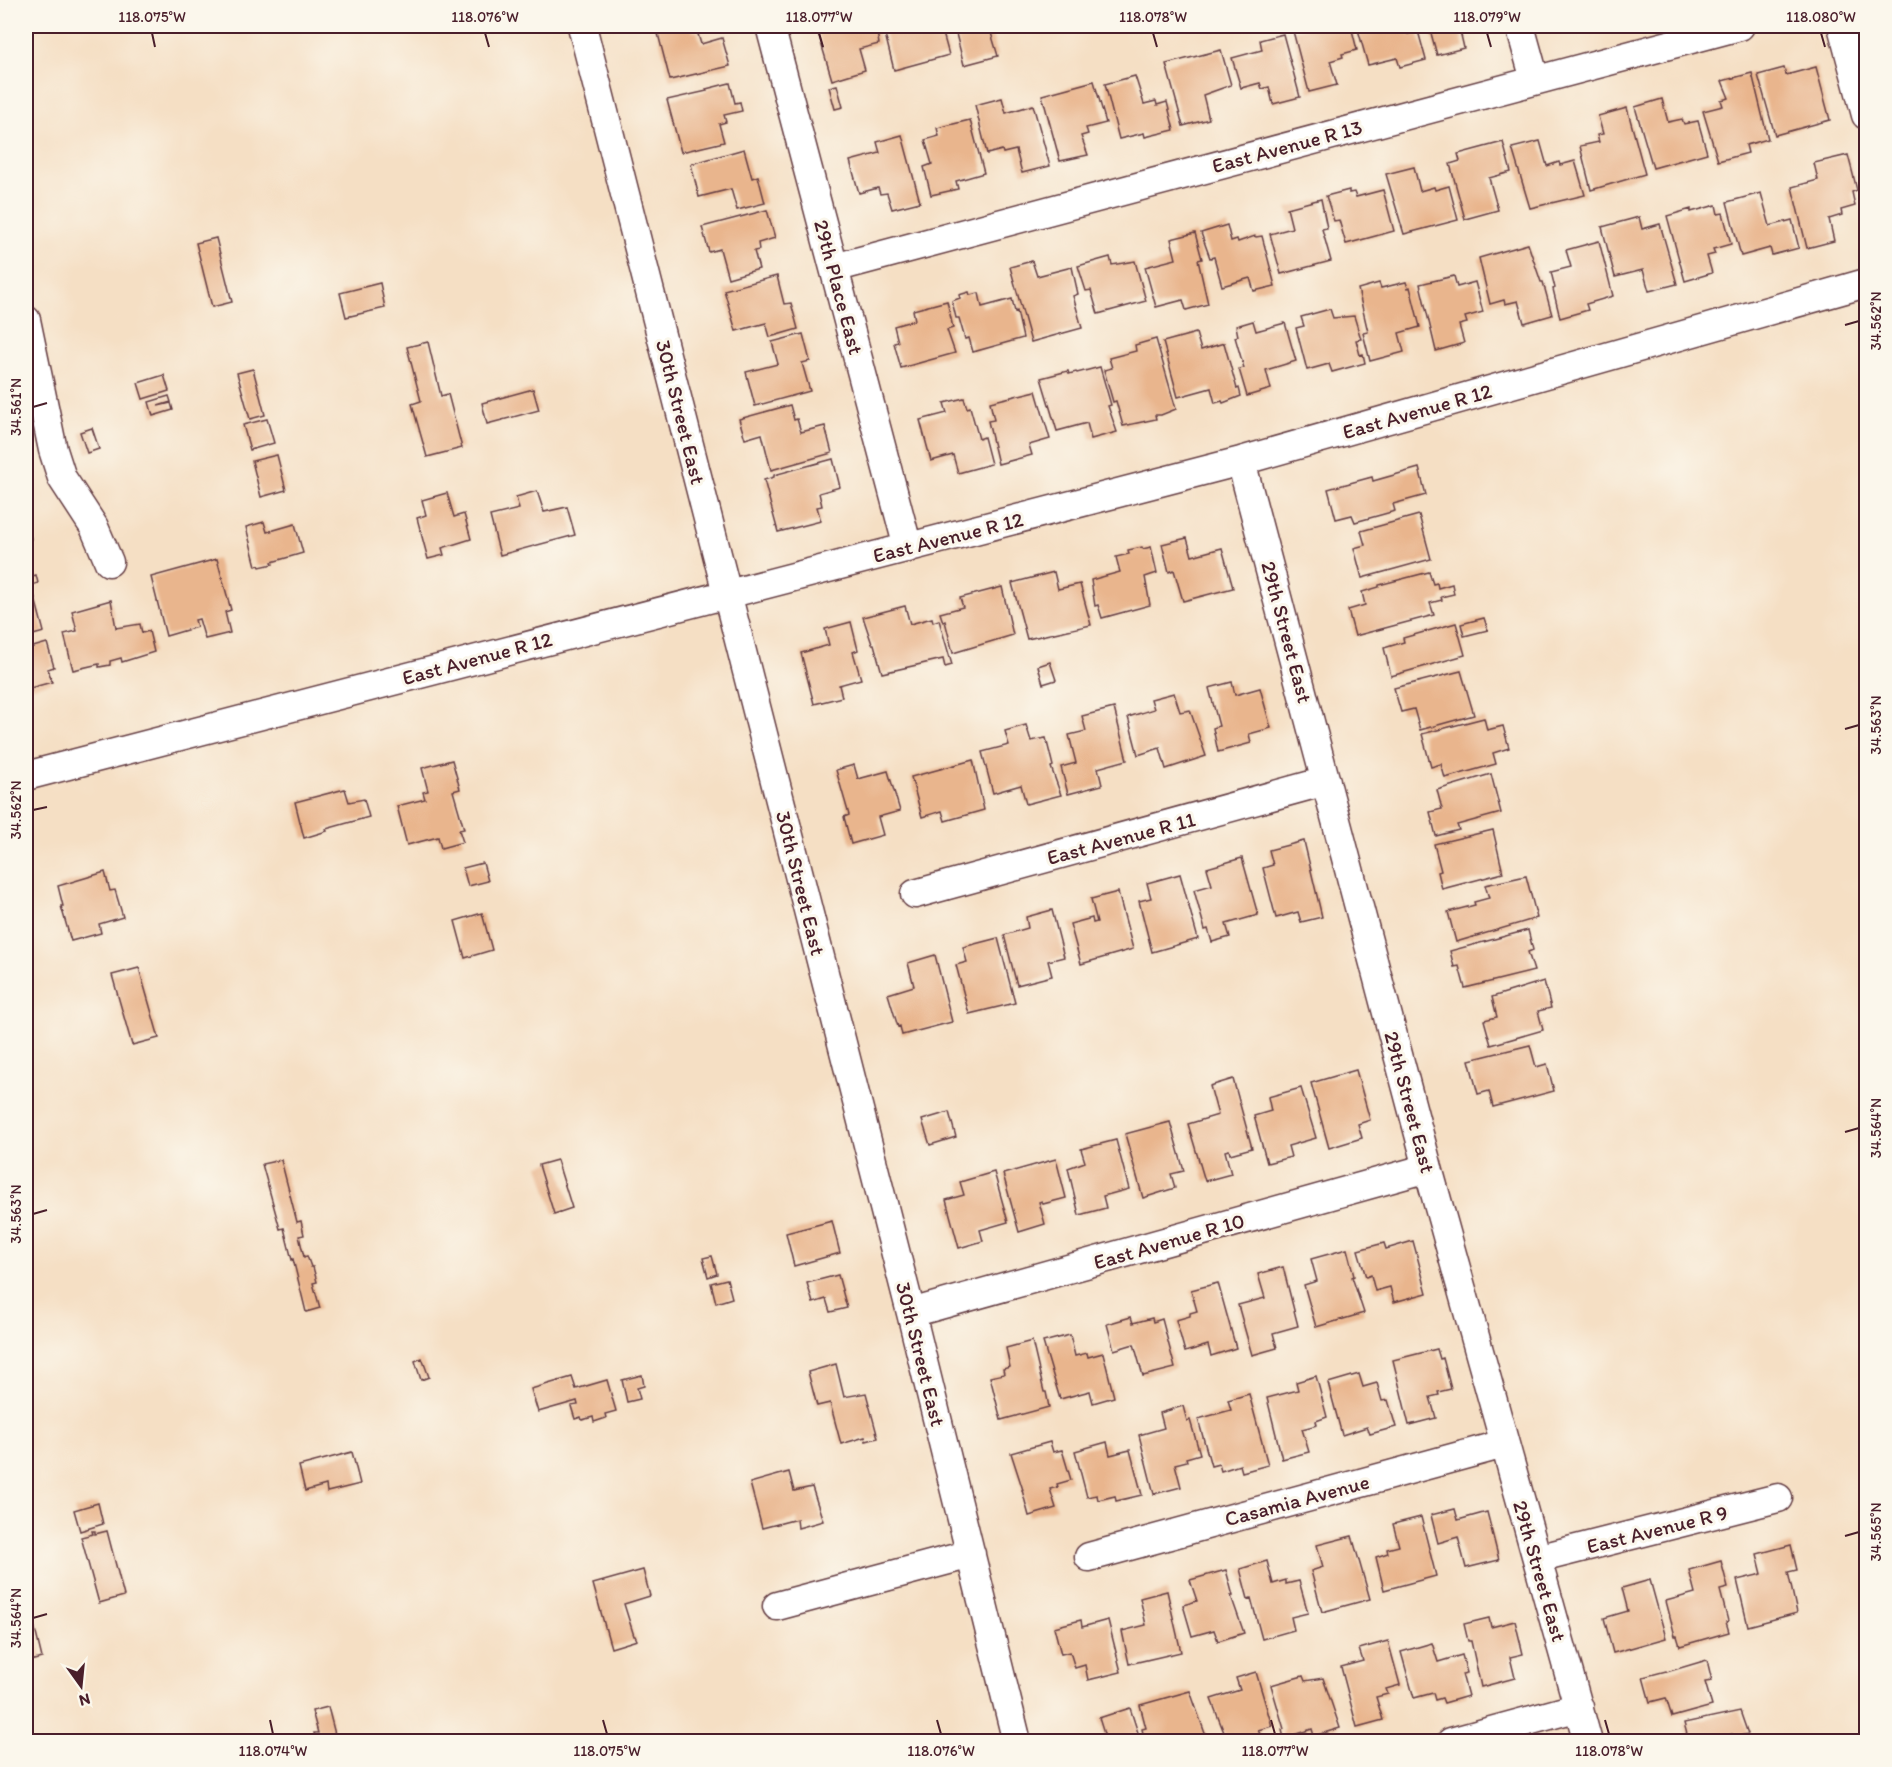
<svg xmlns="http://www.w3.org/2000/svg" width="1892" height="1767" font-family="Itim,sans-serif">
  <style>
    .building { fill: #e9b58d }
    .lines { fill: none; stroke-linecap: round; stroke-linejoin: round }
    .minor-casing { stroke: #643c42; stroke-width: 31 }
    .minor { stroke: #fff; stroke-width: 28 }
    .ticks { fill: none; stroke: #4a1f2b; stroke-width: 2 }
    .labels { text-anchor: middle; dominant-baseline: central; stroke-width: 6; stroke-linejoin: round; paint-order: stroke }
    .street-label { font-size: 21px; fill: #4a1f2b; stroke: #fbf7ec }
    .neatline { fill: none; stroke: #4a1f2b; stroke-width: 2 }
    .ticks-label { font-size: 15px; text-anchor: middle; fill: #4a1f2b }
  </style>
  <rect width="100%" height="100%" fill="#fbf7ec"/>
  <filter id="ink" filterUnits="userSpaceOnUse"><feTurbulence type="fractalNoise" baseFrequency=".0167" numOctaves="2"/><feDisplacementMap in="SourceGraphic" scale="12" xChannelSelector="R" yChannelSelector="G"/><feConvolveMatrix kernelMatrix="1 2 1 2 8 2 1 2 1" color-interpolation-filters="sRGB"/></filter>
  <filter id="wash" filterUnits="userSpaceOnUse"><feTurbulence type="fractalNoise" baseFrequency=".008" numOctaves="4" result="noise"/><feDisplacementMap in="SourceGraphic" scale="24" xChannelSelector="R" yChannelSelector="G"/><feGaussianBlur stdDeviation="1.35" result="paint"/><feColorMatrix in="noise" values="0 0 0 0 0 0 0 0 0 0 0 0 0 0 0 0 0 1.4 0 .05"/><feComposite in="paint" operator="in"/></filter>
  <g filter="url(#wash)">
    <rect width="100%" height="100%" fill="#f5dfc4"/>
    <g id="blocks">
      <path class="building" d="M656,26H692L693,32L697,31L701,44L722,38L730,66L670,80Z
        M816,26H876L879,44L859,49L865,70L832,80Z
        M883,26H941L949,55L894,70Z
        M954,26H989L998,56L964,65Z
        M1313,26H1351L1357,50L1342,54L1343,57L1330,61L1337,85L1309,92L1293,31Z
        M1357,26H1406L1408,34L1418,31L1426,60L1400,67L1397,58L1368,65Z
        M1429,26H1466L1467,29L1460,31L1464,48L1437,55Z
        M1283,34L1300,97L1273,104L1269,87L1262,89L1260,83L1241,88L1232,58L1262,50L1260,40Z
        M1221,50L1231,85L1203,95L1209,119L1183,126L1166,64Z
        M1816,67L1830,120L1775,135L1758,75L1784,68L1786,75Z
        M1752,73L1768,139L1746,145L1748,153L1718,161L1703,111L1723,106L1721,100L1729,98L1722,81Z
        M1135,76L1144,104L1156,101L1157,105L1167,102L1174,130L1145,137L1144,133L1119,139L1105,84Z
        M1094,81L1106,123L1086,128L1088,134L1081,136L1088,155L1060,161L1042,95Z
        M730,83L735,103L740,102L742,111L724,115L726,122L719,124L724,142L681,152L667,100L707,91L706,89Z
        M837,85L843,107L835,109L829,87Z
        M1002,98L1006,113L1033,105L1050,166L1022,173L1016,150L1003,153L1002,150L987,154L975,105Z
        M1662,99L1668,122L1682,119L1684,124L1698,121L1707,153L1653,168L1635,107Z
        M1627,108L1645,174L1591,190L1580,146L1599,142L1597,135L1603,134L1598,116Z
        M970,120L984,173L956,181L958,189L931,195L924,167L932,164L925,140L939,136L937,128Z
        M902,135L920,202L892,209L887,193L880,194L878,188L859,193L850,161L880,153L877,142Z
        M1540,141L1547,166L1559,162L1560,165L1575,161L1585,195L1530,208L1512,148Z
        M1503,142L1511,172L1489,178L1498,210L1465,219L1450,164L1460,161L1458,154Z
        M744,149L752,178L758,176L765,203L737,210L731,189L699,197L691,164Z
        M1848,155L1857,190L1852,192L1855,206L1841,210L1842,215L1829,219L1834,241L1807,248L1792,187L1818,180L1814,163Z
        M1414,167L1420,191L1434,187L1435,190L1449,186L1458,220L1404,234L1386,174Z
        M1349,190V193L1354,192L1356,197L1383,190L1394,231L1346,244L1339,220L1334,221L1326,196Z
        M1761,193L1770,226L1792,220L1799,248L1772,255L1770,248L1741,256L1727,202Z
        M1321,199L1327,228L1322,229L1331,261L1281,274L1270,234L1292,228L1287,208Z
        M1716,205L1718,214L1723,213L1731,244L1713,249L1715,254L1707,256L1712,273L1685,281L1667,216L1691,209V212Z
        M767,210L775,238L758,243L759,250L754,251L759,269L728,278L720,249L709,252L702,227Z
        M1639,217L1642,229L1660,224L1677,284L1649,291L1643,270L1615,277L1602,227Z
        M1227,225L1231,241L1237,239L1238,242L1255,236L1256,237L1262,236L1275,286L1254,291L1250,278L1222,286L1214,257L1210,258L1201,233Z
        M1195,233L1202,259L1198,260L1208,304L1186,310L1183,300L1156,307L1145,267L1176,259L1171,239Z
        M216,238L232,302L212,307L196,243Z
        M1599,241L1613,296L1586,304L1588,310L1560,318L1553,289L1555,288L1551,272L1571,267L1566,250Z
        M1528,244L1541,282H1543L1552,315L1524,323L1518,301L1505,304L1504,300L1490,304L1479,258Z
        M1110,257L1112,265L1135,261L1146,301L1098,314L1091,290L1086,291L1078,266Z
        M1032,261L1037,276L1072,267L1078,294L1073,296L1082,328L1031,342L1010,267Z
        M777,276L784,304L791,303L798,329L770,337L766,323L736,331L724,290Z
        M1454,276L1457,287L1475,282L1483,312L1465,317L1467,323L1459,325L1464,343L1436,351L1420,284Z
        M1406,282L1408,288L1410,287L1420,327L1399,333L1404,352L1370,361L1363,333L1368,332L1358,289L1379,283L1381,288Z
        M380,283L385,308L346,317L340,293Z
        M969,292L970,295L979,293L982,307L1012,299L1015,312L1017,311L1023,338L973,352L969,338L965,339L959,318H956L952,301L960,298L959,295Z
        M947,301L953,328L947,330L955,353L901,368L894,343L898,342L894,326L915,320L913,310Z
        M1330,309L1333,318L1354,316L1361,339L1356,340L1360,355L1363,354L1365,363L1332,372L1329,364L1307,370L1296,328L1304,326L1301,317Z
        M1253,321L1256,331L1285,323L1296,361L1266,370L1271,389L1247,396L1239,369L1244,368L1235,337L1238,336L1236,326Z
        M1196,333L1201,350L1224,343L1237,389L1239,388L1241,396L1223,403L1222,401L1215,403L1211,388L1178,397L1163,342Z
        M803,334L810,361L802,363L810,391L755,406L746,372L778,364L772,342Z
        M1156,339L1176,409L1161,415H1155L1156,419L1123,426L1116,401L1113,402L1104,370L1112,368L1109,358L1136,351L1135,345Z
        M428,342L441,396L448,394L462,448L427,457L412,404L421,401L407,347Z
        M1100,367L1111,405L1108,406L1117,432L1091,439L1087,423L1057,431L1041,378L1068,371L1069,374L1076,372L1077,373Z
        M253,369L265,415L250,419L237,373Z
        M164,375L169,391L143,399L138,383Z
        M533,389L539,410L487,424L482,403Z
        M1036,391L1050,439L1029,445L1032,455L998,464L988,421L994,420L990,402Z
        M169,396L171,402L158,406L171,403L173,410L153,416L149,402Z
        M964,398L967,408L970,407L979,439L984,437L991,464L958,473L953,455L931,461L920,420L947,413L944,403Z
        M790,405L794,420L797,419L801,432L825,426L832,453L771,470L762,434L745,439L739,419Z
        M267,419L274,443L250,450L243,425Z
        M92,428L99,449L87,453L80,432Z
        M277,455L286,490L261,497L252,461Z
        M833,459L840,487L819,493L822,506L817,507L821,521L778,532L764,480L774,477V475Z
        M1419,468L1426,495L1393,504L1395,511L1355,522L1352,515L1336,519L1328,489L1372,477L1373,481Z
        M537,491L544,512L567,507L575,535L500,555L490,516L519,509L516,497Z
        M447,493L454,517L464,514L471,539L442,548L444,555L428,559L417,518L426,515L422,500Z
        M1419,515L1431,559L1362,578L1354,548L1365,545L1361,531Z
        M26,517L31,539L26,540Z
        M264,522L267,532L295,524L303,553L272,562L273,564L260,567L259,565L256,566L246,527Z
        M1187,538L1192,556L1222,548L1233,588L1183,601L1174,570L1169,572L1162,544Z
        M1142,547L1143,549L1151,547L1157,573L1145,577L1150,605L1102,618L1098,605L1095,606L1091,580L1120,572L1116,557L1129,554L1128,550Z
        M217,559L231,610L225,612L230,633L205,639L199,619L195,620L197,627L166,636L151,577Z
        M1054,572L1058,589L1080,584L1091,625L1027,639L1012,583Z
        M1429,572L1433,584L1437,583L1438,588L1452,584L1454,594L1441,597L1442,600L1430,603L1434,615L1355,636L1348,610L1365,605L1362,592L1379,587V585Z
        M36,575L38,583L26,587V578Z
        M32,587L44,632L26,637V589Z
        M1002,587L1013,635L953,653L945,621L943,622L940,613L963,607L960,598Z
        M111,600L116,628L140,624L142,633L149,631L154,652L122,662L121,658L110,661V665L99,667V664L73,670L64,634L77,631L72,611Z
        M905,606L910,624L932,618L933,622L939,620L952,665L945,667L943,659L882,673L874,644H872L863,617Z
        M1484,618L1488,630L1464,636L1461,624Z
        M851,622L858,650L853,652L861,679L839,685L842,697L814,704L801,653L829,645L825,629Z
        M1456,623L1465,655L1391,676L1384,648L1404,642L1403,638Z
        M47,643L54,667L48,669L52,682L30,688L31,691L26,692V649Z
        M1050,662L1056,680L1043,684L1038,666Z
        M1461,671L1474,715L1420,730L1414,709L1401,712L1394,688Z
        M1232,682L1235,695L1260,688L1271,728L1249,734L1251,743L1218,752L1213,728L1219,726L1209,688Z
        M1174,693L1180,712L1190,710L1206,756L1166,769L1160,748L1138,755L1128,717L1154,709L1151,699Z
        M1114,708L1127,760L1098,768L1102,785L1068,794L1061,767L1076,763L1069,735L1086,731L1082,716Z
        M1484,718L1487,730L1503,726L1509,748L1493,753L1496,764L1445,778L1441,764L1431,767L1422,734Z
        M1026,725L1031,741L1046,738L1053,766L1051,767L1061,795L1026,804L1021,785L993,793L982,752L1009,745L1005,731Z
        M452,760L460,789L453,791L464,829L459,830L463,842L441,848L438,837L407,845L397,806L425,799L423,792L428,791L422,768Z
        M973,760L984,810L945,821L942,811L922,817L911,777Z
        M854,765L858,779L888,771L900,811L878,817L883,835L851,844L844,817L849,815L836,770Z
        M1491,774L1501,813L1457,825L1459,830L1436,836L1430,812L1442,809L1437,790Z
        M345,789L349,802L364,799L369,817L326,829L327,831L304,838L295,802Z
        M1493,830L1503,873L1442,889L1438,872L1441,871L1434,844Z
        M1304,841L1322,917L1301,922L1298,912L1276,918L1263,868L1273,865L1269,850Z
        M1242,858L1258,915L1226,924L1230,937L1212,942L1208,929L1205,930L1194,890L1212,885L1207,868Z
        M483,863L488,881L468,886L463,868Z
        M105,872L110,891L115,890L123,917L99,924L101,933L71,941L61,906H63L58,886Z
        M1180,874L1198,939L1152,952L1139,901L1151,898L1147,883Z
        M1526,876L1537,918L1456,942L1448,912L1475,905L1474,902L1489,898L1485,885Z
        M1118,892L1133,949L1081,964L1070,924L1092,918L1093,923L1097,922L1091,899Z
        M1052,910L1064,957L1048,961L1052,976L1017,985L1004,935L1028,928L1026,917Z
        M482,913L492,950L465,958L455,921Z
        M1528,930L1533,950L1528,952L1534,971L1465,988L1459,966L1454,967L1450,951Z
        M998,938L1015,1003L969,1014L956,965L967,962L963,947Z
        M935,955L952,1022L902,1035L900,1026L898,1027L888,994L914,986L908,963Z
        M139,968L159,1038L132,1045L112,975Z
        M1544,981L1551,1008L1538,1011L1543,1030L1491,1045L1484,1020L1497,1017L1492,997Z
        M1530,1045L1536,1067L1547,1064L1554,1091L1493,1107L1489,1091L1478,1094L1469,1060Z
        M1356,1070L1370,1120L1358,1124L1362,1138L1329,1148L1311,1083Z
        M1233,1079L1252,1148L1230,1154L1229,1150L1225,1151L1231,1174L1205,1181L1188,1124L1218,1115L1210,1086Z
        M1301,1088L1316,1138L1288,1146L1291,1157L1267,1163L1254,1116L1271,1111L1268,1097Z
        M949,1112L956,1137L930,1145L922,1120Z
        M1170,1122L1184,1171L1171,1174L1175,1188L1143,1198L1125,1134Z
        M1116,1140L1129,1189L1103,1196L1106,1208L1079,1215L1068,1168L1085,1162L1081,1149Z
        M1056,1159L1066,1198L1043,1204L1042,1201L1039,1202L1045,1224L1019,1232L1003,1174Z
        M281,1160L297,1222L301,1221L304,1235L299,1236L304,1257L307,1256L311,1267H313L317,1282L313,1283L320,1308L306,1312L293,1259L292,1260L284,1228L280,1229L262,1164Z
        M557,1160L572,1208L554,1214L539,1165Z
        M994,1172L1008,1222L980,1230L983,1241L959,1248L946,1200L964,1195L960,1182Z
        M832,1221L840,1253L794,1266L786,1233Z
        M1413,1241L1427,1293L1394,1302L1390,1287L1375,1291L1371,1275L1366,1277L1358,1250L1384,1243L1386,1249Z
        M1347,1249L1354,1276L1352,1277L1364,1313L1316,1327L1304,1285L1317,1281L1311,1259Z
        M712,1256L717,1274L708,1277L703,1258Z
        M1283,1267L1298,1326L1273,1333L1277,1348L1252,1355L1238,1305L1265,1298L1258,1274Z
        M838,1275L847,1308L830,1312L826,1299L813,1303L807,1283Z
        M727,1279L732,1298L716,1303L711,1283Z
        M1218,1283L1236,1348L1211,1356L1208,1345L1185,1352L1176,1320L1190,1316V1313L1197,1311L1191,1290Z
        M1131,1317L1133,1323L1152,1318L1153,1322L1162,1319L1175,1368L1143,1376L1134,1344L1114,1350L1107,1324Z
        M1070,1335L1075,1356L1087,1353L1088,1357L1103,1353L1114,1397L1093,1403L1090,1391L1060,1399L1043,1342Z
        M1032,1341L1044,1392H1046L1049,1407L1001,1420L990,1377L1004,1374L1003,1369L1010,1367L1006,1348Z
        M1437,1349L1440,1359L1443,1358L1451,1389L1438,1392L1439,1395L1430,1397L1436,1418L1409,1425L1393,1360Z
        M422,1358L429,1377L421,1380L415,1361Z
        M836,1364L844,1397L866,1393L878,1438L866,1441L865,1437L841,1444L830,1403L817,1406L808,1372Z
        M1359,1374L1363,1387L1377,1383L1382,1401L1388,1400L1396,1427L1370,1434L1367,1427L1342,1435L1328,1383Z
        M642,1375L644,1386L637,1388L640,1399L627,1402L622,1380Z
        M1316,1376L1327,1417L1316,1421L1317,1425L1302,1429L1309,1452L1282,1459L1267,1398L1298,1390L1296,1382Z
        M572,1377L576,1389L607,1380L616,1411L605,1414L606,1418L594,1422L593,1417L582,1420L581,1417L575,1419L571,1406L578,1405L577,1401L538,1412L531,1389Z
        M1249,1394L1268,1465L1242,1472L1240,1465L1221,1471L1219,1464L1211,1466L1198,1419L1231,1410L1228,1400Z
        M1183,1406L1187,1421L1190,1420L1200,1454L1186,1458L1187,1461L1175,1464L1181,1487L1154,1494L1139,1435L1164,1428L1160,1413Z
        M1050,1442L1053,1452L1062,1450L1071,1480L1057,1484L1058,1487L1050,1489L1056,1508L1029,1516L1022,1490H1023L1011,1453Z
        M1107,1442L1110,1455L1130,1450L1142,1495L1116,1501L1115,1496L1098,1500L1097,1495L1087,1497L1075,1451Z
        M352,1452L360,1484L327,1492L326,1485L305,1491L299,1466Z
        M789,1472L794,1491L812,1487L823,1521L798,1528L797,1519L762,1528L750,1483Z
        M98,1503L103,1524L80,1531L74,1510Z
        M1455,1509L1458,1520L1487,1512L1499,1560L1466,1568L1458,1537L1438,1543L1431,1515Z
        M1421,1517L1436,1576L1384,1590L1376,1557L1388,1553L1387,1549L1399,1546L1393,1524Z
        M92,1531H95V1534L107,1531L124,1596L99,1603L81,1537L93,1534Z
        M1352,1536L1370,1599L1322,1612L1311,1571L1323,1567L1317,1545Z
        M1791,1545L1797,1570L1788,1572L1797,1613L1748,1626L1737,1580L1762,1574L1757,1554Z
        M1267,1561L1273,1584L1286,1580V1584L1299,1581L1308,1613L1291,1617L1294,1630L1262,1639L1251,1598L1248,1599L1240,1569Z
        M1721,1561L1728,1588L1720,1590L1728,1621L1726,1622L1729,1632L1680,1646L1677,1636H1675L1666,1601L1695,1593L1689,1570Z
        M643,1570L650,1596L624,1604L634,1636H635L637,1640L611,1648L593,1584Z
        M1226,1570L1233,1596H1231L1244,1633L1218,1641L1214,1630L1192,1636L1183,1605L1197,1601L1190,1580Z
        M1650,1580L1666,1638L1613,1653L1604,1618L1628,1611L1622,1588Z
        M1167,1591L1181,1652L1129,1664L1122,1631L1146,1625L1140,1598Z
        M32,1617L42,1658L26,1662V1619Z
        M1489,1618L1491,1627L1515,1621L1523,1654L1510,1657L1515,1678L1481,1687L1471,1641H1468L1464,1624Z
        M1081,1620L1082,1627L1108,1620L1121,1672L1088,1680L1085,1665L1075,1668L1070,1652L1061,1654L1054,1627Z
        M1388,1641L1400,1685L1386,1689L1388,1694L1376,1697L1383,1720L1357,1727L1341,1667L1363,1661L1359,1649Z
        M1432,1643L1438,1662L1462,1655L1467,1673L1462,1674L1468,1696L1444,1703L1442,1698L1435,1700L1433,1693L1414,1698L1401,1652Z
        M1707,1660L1712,1681L1705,1682L1712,1706L1672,1717L1666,1698L1650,1702L1643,1677L1666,1671L1667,1672Z
        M1256,1672L1272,1726L1258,1730L1260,1734L1252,1736L1253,1742H1223L1221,1736L1225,1735L1211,1699L1240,1690L1236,1678Z
        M1303,1676L1305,1681L1323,1678L1340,1728L1314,1736L1312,1729L1284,1738L1282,1730L1284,1729L1271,1685Z
        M1190,1691L1208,1742H1145L1142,1729L1146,1728L1140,1705Z
        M328,1707L337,1742H316L314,1733H318L312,1711Z
        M1130,1708L1141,1742H1094L1105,1737L1099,1718Z
        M1740,1711L1748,1734L1736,1737L1732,1734L1725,1736L1726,1742H1689L1684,1723Z"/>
    </g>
  </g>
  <g filter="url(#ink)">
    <use href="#blocks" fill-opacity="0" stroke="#643c42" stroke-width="1.5"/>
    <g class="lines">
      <defs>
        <path id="minor" d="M582,26L911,1313L1017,1742
          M770,26L908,548
          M1520,26L1535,80
          M1842,26L1866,115
          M834,268L1740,26
          M26,320L53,450L62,478L94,527L109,562
          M1241,461L1428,1168L1588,1742
          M26,776L1241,461L1866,283
          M915,894L1326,781
          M911,1313L1428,1168
          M1089,1557L1504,1444
          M1537,1559L1778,1498
          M777,1606L971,1554
          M1451,1742L1579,1707"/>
      </defs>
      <use href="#minor" class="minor-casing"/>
      <use href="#minor" class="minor"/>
    </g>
  </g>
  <path class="ticks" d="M152,33L155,47M485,33L489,47M819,33L823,47M1153,33L1157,47M1487,33L1491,47M1821,33L1825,47M1845,325L1859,321M33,407L47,403M1845,729L1859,725M33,810L47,807M1845,1132L1859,1128M33,1214L47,1210M1845,1536L1859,1532M33,1618L47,1614M270,1720L273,1734M603,1720L607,1734M937,1720L941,1734M1271,1720L1275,1734M1605,1720L1609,1734"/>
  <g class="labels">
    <g class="street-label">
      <text transform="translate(1287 146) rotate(-15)">East Avenue R 13</text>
      <text transform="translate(839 287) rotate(75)">29th Place East</text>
      <text transform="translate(1417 411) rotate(-16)">East Avenue R 12</text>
      <text transform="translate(681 412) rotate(76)">30th Street East</text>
      <text transform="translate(948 537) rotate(-14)">East Avenue R 12</text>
      <text transform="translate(1287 632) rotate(75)">29th Street East</text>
      <text transform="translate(477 658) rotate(-15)">East Avenue R 12</text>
      <text transform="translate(1121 838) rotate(-15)">East Avenue R 11</text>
      <text transform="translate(801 883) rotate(76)">30th Street East</text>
      <text transform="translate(1410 1102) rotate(75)">29th Street East</text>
      <text transform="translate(1169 1241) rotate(-16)">East Avenue R 10</text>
      <text transform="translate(921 1354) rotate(76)">30th Street East</text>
      <text transform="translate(1297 1500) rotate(-15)">Casamia Avenue</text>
      <text transform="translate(1657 1529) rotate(-14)">East Avenue R 9</text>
      <text transform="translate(1540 1571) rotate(74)">29th Street East</text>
    </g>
  </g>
  <rect width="1892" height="1767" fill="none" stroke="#fbf7ec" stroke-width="66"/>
  <g transform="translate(81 1686) rotate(165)" stroke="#fbf7ec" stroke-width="4.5" paint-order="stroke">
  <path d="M0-4.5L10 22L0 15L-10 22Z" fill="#4a1f2b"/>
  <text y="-9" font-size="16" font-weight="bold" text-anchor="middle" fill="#4a1f2b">N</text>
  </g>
  <rect x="33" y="33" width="1826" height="1701" class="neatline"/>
  <g class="ticks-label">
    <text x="152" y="22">118.075°W</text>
    <text x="485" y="22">118.076°W</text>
    <text x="819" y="22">118.077°W</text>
    <text x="1153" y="22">118.078°W</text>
    <text x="1487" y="22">118.079°W</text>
    <text x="1821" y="22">118.080°W</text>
    <text transform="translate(1876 321) rotate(-90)" y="5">34.562°N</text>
    <text transform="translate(16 407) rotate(-90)" y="5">34.561°N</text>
    <text transform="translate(1876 725) rotate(-90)" y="5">34.563°N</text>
    <text transform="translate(16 810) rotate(-90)" y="5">34.562°N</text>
    <text transform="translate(1876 1128) rotate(-90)" y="5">34.564°N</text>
    <text transform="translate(16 1214) rotate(-90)" y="5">34.563°N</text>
    <text transform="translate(1876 1532) rotate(-90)" y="5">34.565°N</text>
    <text transform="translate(16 1618) rotate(-90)" y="5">34.564°N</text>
    <text x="273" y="1756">118.074°W</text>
    <text x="607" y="1756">118.075°W</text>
    <text x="941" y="1756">118.076°W</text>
    <text x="1275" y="1756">118.077°W</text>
    <text x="1609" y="1756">118.078°W</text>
  </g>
</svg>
